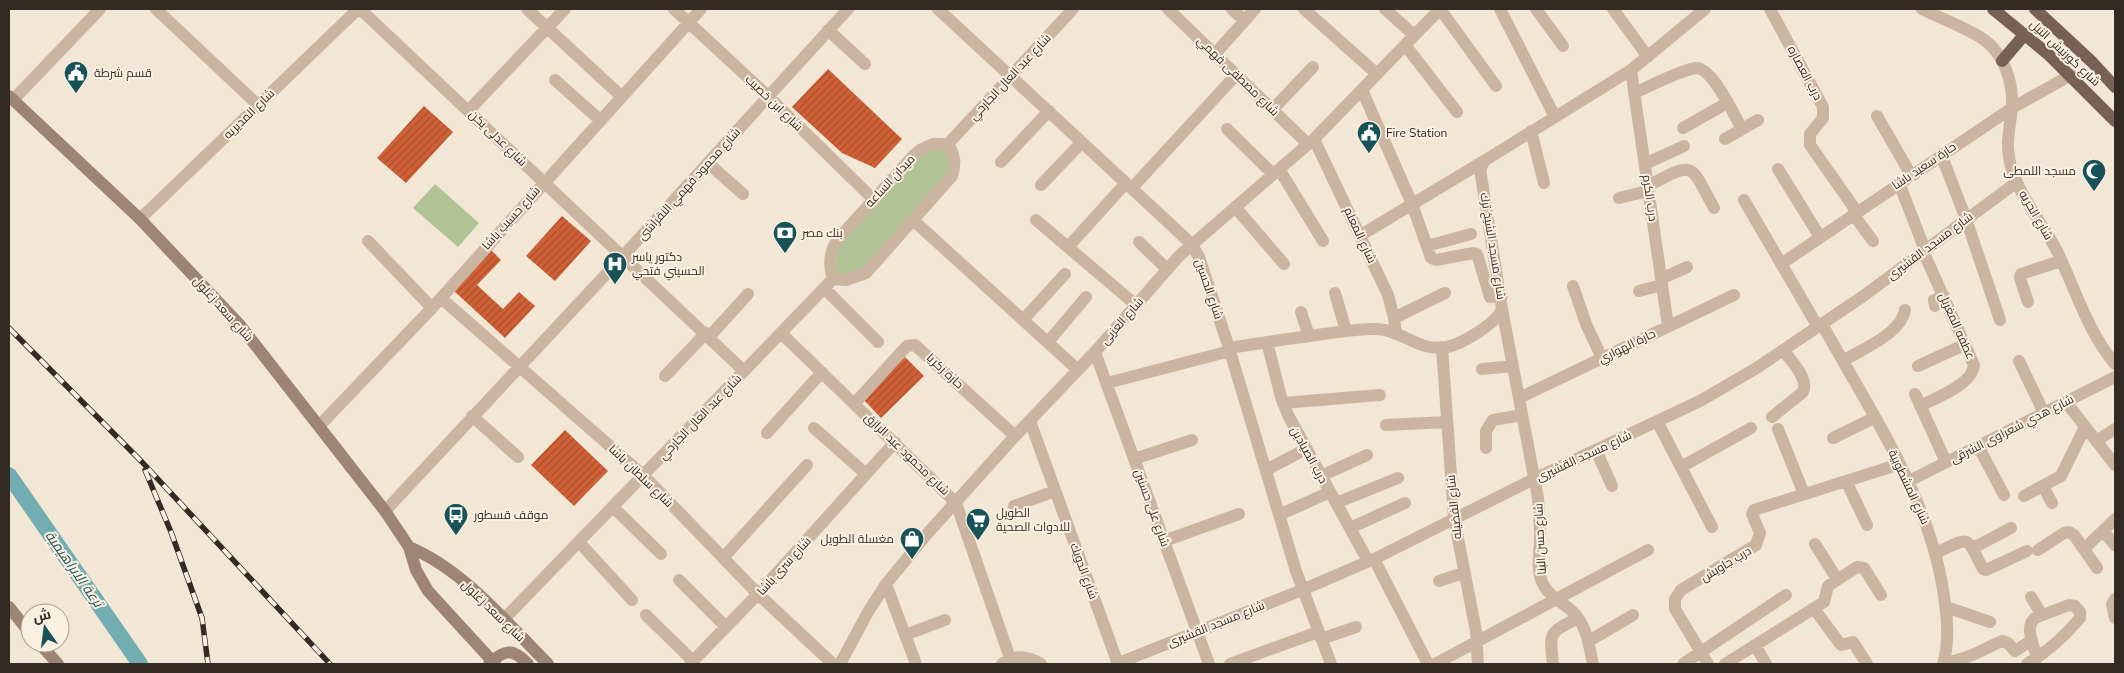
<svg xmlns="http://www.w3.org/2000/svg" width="2124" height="673" font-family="'Nunito Sans',Cairo,sans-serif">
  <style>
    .grass { fill: #b1c294 }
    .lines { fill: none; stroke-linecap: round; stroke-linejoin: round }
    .canal { stroke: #72adb1; stroke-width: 16 }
    .building { fill: url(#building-hatch) }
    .minor { stroke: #cbb5a1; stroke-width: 12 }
    .secondary { stroke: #9e8472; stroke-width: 12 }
    .primary { stroke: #786154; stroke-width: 12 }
    .rail-casing { stroke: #342a24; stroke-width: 5.5 }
    .rail { stroke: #faf0e1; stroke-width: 4; stroke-dasharray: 11; stroke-linecap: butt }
    .secondary-bridge { stroke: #9e8472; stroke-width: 12 }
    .labels { text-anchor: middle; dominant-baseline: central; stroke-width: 4; stroke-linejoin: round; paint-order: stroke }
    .street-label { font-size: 12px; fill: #342a24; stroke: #faf0e1 }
    .poi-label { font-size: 12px; fill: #342a24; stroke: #faf0e1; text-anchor: start }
    .water-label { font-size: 14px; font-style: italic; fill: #175258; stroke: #faf0e1 }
  </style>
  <defs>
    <pattern id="building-hatch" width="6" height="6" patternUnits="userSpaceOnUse" patternTransform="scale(1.25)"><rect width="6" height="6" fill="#d06136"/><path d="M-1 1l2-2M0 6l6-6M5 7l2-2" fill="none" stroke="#aa502d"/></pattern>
  </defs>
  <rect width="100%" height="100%" fill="#f2e6d5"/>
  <path class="grass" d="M934,148L945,149C951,160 950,167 945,178L863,269L856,273L835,275L837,250L842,241L925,152Z
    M435,184L479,223L458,247L413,208Z"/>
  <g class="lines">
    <path class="canal" d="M9,475L140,664"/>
  </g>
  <path class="building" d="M828,69L902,139L875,168L842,153L792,107Z
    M424,106L453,132L406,183L377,158Z
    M562,216L591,241L555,281L526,256Z
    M491,250L501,260L477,285L503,309L519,292L535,306L505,338L453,290Z
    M905,357L924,376L881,418L862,398Z
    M565,430L608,471L574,506L531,465Z"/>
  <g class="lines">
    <path class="minor" d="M156,9L258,105
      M360,9L744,371
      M527,9L621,96
      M674,9L769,97L873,199
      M938,9L1183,236L1191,244L1199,257L1229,348L1296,571L1331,664
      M1168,9L1308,144
      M1232,9L1244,20
      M1304,9L1377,74
      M1385,9L1414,35
      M1440,9L1496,86
      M1500,9L1555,117
      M1536,9L1563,46
      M1613,9L1648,57
      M1770,9L1823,107V118L1810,134V145L1857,212
      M1922,9C1940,18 1967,28 1983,39C2004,53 2013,82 2012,106C2010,131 2004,144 2012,170C2022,200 2044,225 2058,253C2076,291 2088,332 2115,364
      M828,30L865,64
      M1405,45L1457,112
      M1215,54L1255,9
      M1631,70L1668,326
      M555,80L600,120
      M1362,90L1412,204L1431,258L1436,260L1473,253L1477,254L1490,297L1502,296
      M1634,93C1648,87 1683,69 1696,68C1713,68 1734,115 1742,129
      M13,100L100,9
      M1273,109L1313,67
      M469,110L565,9
      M1877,116L1911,175
      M1683,128L1727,103
      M1227,129L1273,174
      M1531,131L1544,183
      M1314,139L1388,295L1394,318L1396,334
      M1725,139L1758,120
      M933,144H948C955,155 956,164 952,176L866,273L846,280L833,279C828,264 829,252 838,239L914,155L920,150Z
      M948,144L1073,9
      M1941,154L1966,219L2000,320
      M1001,162L1049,111
      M708,163L743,194
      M1645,164L1684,146
      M1279,169L1323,241
      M1778,169L1820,237
      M1899,183L1925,250
      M1041,185L1082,142
      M1648,186C1695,161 1689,162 1714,208
      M1132,188L1236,75
      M1619,198L1648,191
      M1744,200L1818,327
      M1235,207L1284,264
      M1853,214L1873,241
      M140,219L358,9
      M913,220L1078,370
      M1036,220L1136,305
      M1361,235L1484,161
      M368,241L432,308
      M1139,242L1167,269
      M1427,246L1471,234
      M1068,247L1126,183
      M1781,264L2012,108L2071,75
      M1661,279L1687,267
      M1573,286L1586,324L1602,358
      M824,288L878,342
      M1639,291L1662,285
      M1335,293L1346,331
      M441,298L644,476L758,594L833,664
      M2028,302L2020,278L2021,274L2061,261
      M1935,306L1934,300L1944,296
      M1502,309L1538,498C1539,511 1540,524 1540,537C1540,552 1536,568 1542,582C1548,596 1562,602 1572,611C1587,625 1589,646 1593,664
      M1301,312L1309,336
      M1394,318L1445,293
      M1023,320L1065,274
      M1822,324C1871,413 1933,501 1945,604C1948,624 1949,644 1943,664
      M781,333L956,503L1010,658
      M709,337L748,294
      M1048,342L1086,297
      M1267,342L1281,397L1288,415L1368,561
      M1442,347L1454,518L1476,631L1478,664
      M1229,348C1261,343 1292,338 1324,334C1341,332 1360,328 1378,329C1404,331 1418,352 1447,347C1462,344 1497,323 1502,309L1481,175L1480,170L1484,161L1631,70L1705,9
      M1095,352L1209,664
      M1843,361C1862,349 1901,334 1905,310
      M2019,361L2044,413
      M1918,366L1966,344
      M1482,369L1513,366
      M665,376L706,333
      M1107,383L1230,351
      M1915,394L1946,462
      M1519,398L1734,295
      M2066,402L2115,465
      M855,403L904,349L907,346L915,345L1015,436
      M1283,403L1380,395
      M1920,406C1937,397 1972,385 1974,365L1923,251
      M472,416L518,457
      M1772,417L1803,392C1809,378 1791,361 1783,350
      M1030,421L1118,664
      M1657,421L1712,527
      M320,425L432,308L701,9
      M1386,425L1447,422
      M814,428L866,474
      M1778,429L1804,494
      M767,433L822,372
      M1833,438L1874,418
      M2096,441L2115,429
      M1978,446L2004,495
      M1486,448V431L1493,420L1522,415
      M1596,450L1612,486
      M1134,459L1192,440
      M1681,467L1751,428
      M1266,470L1306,449
      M1321,476L1367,455
      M1846,481L1867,525
      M1909,481L2115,377
      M2043,486L2052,503
      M2024,496L2061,476L2085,427
      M1336,503L1398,478
      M1014,506L1055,491
      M613,507L661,554
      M385,511L624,255L848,9
      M1279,515L1330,492
      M1350,528L1405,503
      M2103,531L2115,545
      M1164,541L1239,514
      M579,542L632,600
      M1815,544L1837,579
      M1973,548L2011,528
      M2084,549L2115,519
      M2038,550L2064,533L2069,532L2074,535L2097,568
      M1936,553C1972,536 1965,535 1983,569L1986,570L2027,551
      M723,558L807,465
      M1374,559L1428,664
      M679,580L726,627
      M1439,581L1464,573
      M886,584L916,664
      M2031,597L2042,615
      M2115,599L2112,604L2115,618
      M1946,607L1990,622
      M1812,609L1815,610L1841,645L1853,642L1867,664
      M646,615L693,661
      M504,619L833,279
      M905,635L945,620
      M1321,639L1356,627
      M1589,641L1633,615
      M1755,645L1766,664
      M1944,662C1968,660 1981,650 2002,641L2008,643L2015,651L2032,640
      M690,664L758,594L895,442
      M840,664L868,612L886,584L927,534L1015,436L1095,352L1179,256L1314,139L1440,9
      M1002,664C1015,654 1028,656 1041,664
      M1116,664L1302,590L1374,559L1534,479L1700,401L1755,369L1862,297L2017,182
      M1230,664L1318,632
      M1435,664L1648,550
      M1553,664C1549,631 1549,633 1578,618
      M1683,664L1786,595
      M1708,664L1675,609V599L1681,590L1756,545L1760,533L1752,514L1754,510L1900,464
      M1725,664L1824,602L1828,586L1857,567L1864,568L1881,595
      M2027,664C2047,652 2065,636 2080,618V612L2075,606L2069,605L2035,618C2024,628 2034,645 2037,658"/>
    <path class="secondary" d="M9,96L140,219L239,324L385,511L409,547L416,570L428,591L495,664
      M409,547C464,570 507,623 548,664
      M9,607L30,633
      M39,643L58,664"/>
    <path class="primary" d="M1993,9L2048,54L2115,121
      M2035,9L2092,62L2115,87
      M2002,61L2025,34"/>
    <defs>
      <path id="rail" d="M9,328L142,462L330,664
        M145,470L171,532L202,618L208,664"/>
    </defs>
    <use href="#rail" class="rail-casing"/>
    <use href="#rail" class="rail"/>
    <path class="secondary-bridge" d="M489,664C505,649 512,648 528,664"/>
  </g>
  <defs>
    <symbol id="civic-pin" viewBox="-11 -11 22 30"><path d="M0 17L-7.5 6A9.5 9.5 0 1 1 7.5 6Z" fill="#175258" stroke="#faf0e1"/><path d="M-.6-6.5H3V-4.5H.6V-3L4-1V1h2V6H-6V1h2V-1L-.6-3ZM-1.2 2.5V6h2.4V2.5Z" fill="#fff"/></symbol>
    <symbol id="mosque-pin" viewBox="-11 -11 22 30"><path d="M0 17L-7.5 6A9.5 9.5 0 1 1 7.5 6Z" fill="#175258" stroke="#faf0e1"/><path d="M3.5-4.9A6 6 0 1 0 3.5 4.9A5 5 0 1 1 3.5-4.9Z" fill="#fff"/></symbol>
    <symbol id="bank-pin" viewBox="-11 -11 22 30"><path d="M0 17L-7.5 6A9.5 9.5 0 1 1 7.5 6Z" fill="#175258" stroke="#faf0e1"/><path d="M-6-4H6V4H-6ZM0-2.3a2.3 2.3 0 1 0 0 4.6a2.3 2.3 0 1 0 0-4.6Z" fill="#fff"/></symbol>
    <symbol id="hospital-pin" viewBox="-11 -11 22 30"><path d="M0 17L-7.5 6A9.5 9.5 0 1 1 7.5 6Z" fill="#175258" stroke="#faf0e1"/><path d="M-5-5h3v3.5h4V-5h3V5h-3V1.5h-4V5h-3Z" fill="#fff"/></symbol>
    <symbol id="bus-pin" viewBox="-11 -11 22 30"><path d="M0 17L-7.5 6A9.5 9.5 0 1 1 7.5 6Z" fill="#175258" stroke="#faf0e1"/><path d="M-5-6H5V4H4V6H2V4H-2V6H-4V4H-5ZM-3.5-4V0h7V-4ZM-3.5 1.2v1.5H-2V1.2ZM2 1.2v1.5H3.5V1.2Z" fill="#fff"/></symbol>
    <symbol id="supermarket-pin" viewBox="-11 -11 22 30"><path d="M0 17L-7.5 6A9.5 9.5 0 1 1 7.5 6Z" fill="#175258" stroke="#faf0e1"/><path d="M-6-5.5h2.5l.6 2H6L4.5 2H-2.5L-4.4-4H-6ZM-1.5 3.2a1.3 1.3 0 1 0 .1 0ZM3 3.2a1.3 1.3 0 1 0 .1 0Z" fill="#fff"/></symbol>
    <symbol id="shop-pin" viewBox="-11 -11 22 30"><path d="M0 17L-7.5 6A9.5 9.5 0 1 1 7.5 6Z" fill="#175258" stroke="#faf0e1"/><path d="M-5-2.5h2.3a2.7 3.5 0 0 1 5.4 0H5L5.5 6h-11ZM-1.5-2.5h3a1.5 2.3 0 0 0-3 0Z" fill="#fff"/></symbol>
  </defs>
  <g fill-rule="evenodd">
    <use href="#civic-pin" x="62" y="59" width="28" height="38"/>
    <use href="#civic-pin" x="1355" y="119" width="28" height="38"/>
    <use href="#mosque-pin" x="2080" y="157" width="28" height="38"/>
    <use href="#bank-pin" x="771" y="219" width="28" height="38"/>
    <use href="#hospital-pin" x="601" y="250" width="28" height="38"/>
    <use href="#bus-pin" x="442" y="501" width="28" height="38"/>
    <use href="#supermarket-pin" x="964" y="506" width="28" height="38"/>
    <use href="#shop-pin" x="898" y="525" width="28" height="38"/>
  </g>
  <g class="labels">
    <g class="street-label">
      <text transform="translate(2065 53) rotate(43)">شارع كورنيش النيل</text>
      <text transform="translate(1805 73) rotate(62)">درب العصاره</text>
      <text transform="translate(1238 76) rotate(44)">شارع مصطفى فهمي</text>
      <text transform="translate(1010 77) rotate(-47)">شارع عبد العال الجارحي</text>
      <text transform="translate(774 103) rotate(44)">شارع ابن خصيب</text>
      <text transform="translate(249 114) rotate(-44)">شارع المديريه</text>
      <text transform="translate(498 138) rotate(44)">شارع عدلى يكن</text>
      <text transform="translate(1924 166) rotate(-34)">حارة سعيد باشا</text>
      <text transform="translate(890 181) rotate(-47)">ميدان الساعه</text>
      <text transform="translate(689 184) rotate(-48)">شارع محمود فهمي النقراشى</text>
      <text transform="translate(1650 198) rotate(82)">درب الكرم</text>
      <text transform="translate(2036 215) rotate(60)">شارع الحريه</text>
      <text transform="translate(511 218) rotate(-48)">شارع حسيب باشا</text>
      <text transform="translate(1360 235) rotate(65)">شارع المعلم</text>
      <text transform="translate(1493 246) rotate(81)">شارع مسجد الشيخ ترك</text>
      <text transform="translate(1930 246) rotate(-37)">شارع مسجد القشيرى</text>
      <text transform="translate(1209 289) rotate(71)">شارع الحسين</text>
      <text transform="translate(223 309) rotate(48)">شارع سعد زغلول</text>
      <text transform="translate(1122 321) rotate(-49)">شارع العزبى</text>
      <text transform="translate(1957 326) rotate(66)">عطفه المغربل</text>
      <text transform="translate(1627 346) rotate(-26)">حارة الهواري</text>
      <text transform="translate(945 371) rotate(43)">حارة زكريا</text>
      <text transform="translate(700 417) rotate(-46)">شارع عبد العال الجارحي</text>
      <text transform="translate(2012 429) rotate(-27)">شارع هدي شعراوى الشرقى</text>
      <text transform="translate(907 454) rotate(44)">شارع محمود عبد الرازق</text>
      <text transform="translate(1309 455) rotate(61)">درب الصيادين</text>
      <text transform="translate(1584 456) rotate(-25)">شارع مسجد القشيرى</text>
      <text transform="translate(641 476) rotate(44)">شارع سلطان باشا</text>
      <text transform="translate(1909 487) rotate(65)">شارع المشطوبية</text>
      <text transform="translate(1454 507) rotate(-96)">شارع الفضيله</text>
      <text transform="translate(1152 508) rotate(70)">شارع على حسنين</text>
      <text transform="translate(1540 539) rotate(-93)">شارع حسن البنا</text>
      <text transform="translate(1726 564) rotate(-31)">درب جاويش</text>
      <text transform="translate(784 566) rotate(-48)">شارع سرى باشا</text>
      <text transform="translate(1084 571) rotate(70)">شارع الدويك</text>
      <text transform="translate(493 611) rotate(44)">شارع سعد زغلول</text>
      <text transform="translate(1216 624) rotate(-22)">شارع مسجد القشيرى</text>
    </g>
    <g class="poi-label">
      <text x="94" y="73">قسم شرطة</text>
      <text x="1386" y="133">Fire Station</text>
      <text x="2076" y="171" text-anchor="end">مسجد اللمطى</text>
      <text x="802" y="233">بنك مصر</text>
      <text x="632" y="257">دكتور ياسر<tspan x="632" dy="14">الحسيني فتحي</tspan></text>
      <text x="996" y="513">الطويل<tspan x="996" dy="14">للادوات الصحية</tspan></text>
      <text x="474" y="515">موقف قسطور</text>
      <text x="894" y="539" text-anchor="end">مغسلة الطويل</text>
    </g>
    <g class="water-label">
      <text transform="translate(74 569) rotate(55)">ترعة الابراهيمية</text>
    </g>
  </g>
  <rect width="2124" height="673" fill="none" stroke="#342a24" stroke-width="20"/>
  <g transform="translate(45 628) rotate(346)"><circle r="24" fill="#faf0e1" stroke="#aba195"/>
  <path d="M0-4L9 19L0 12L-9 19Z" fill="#175258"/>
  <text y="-8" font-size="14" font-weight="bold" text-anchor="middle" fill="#342a24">ش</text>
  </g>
</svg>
